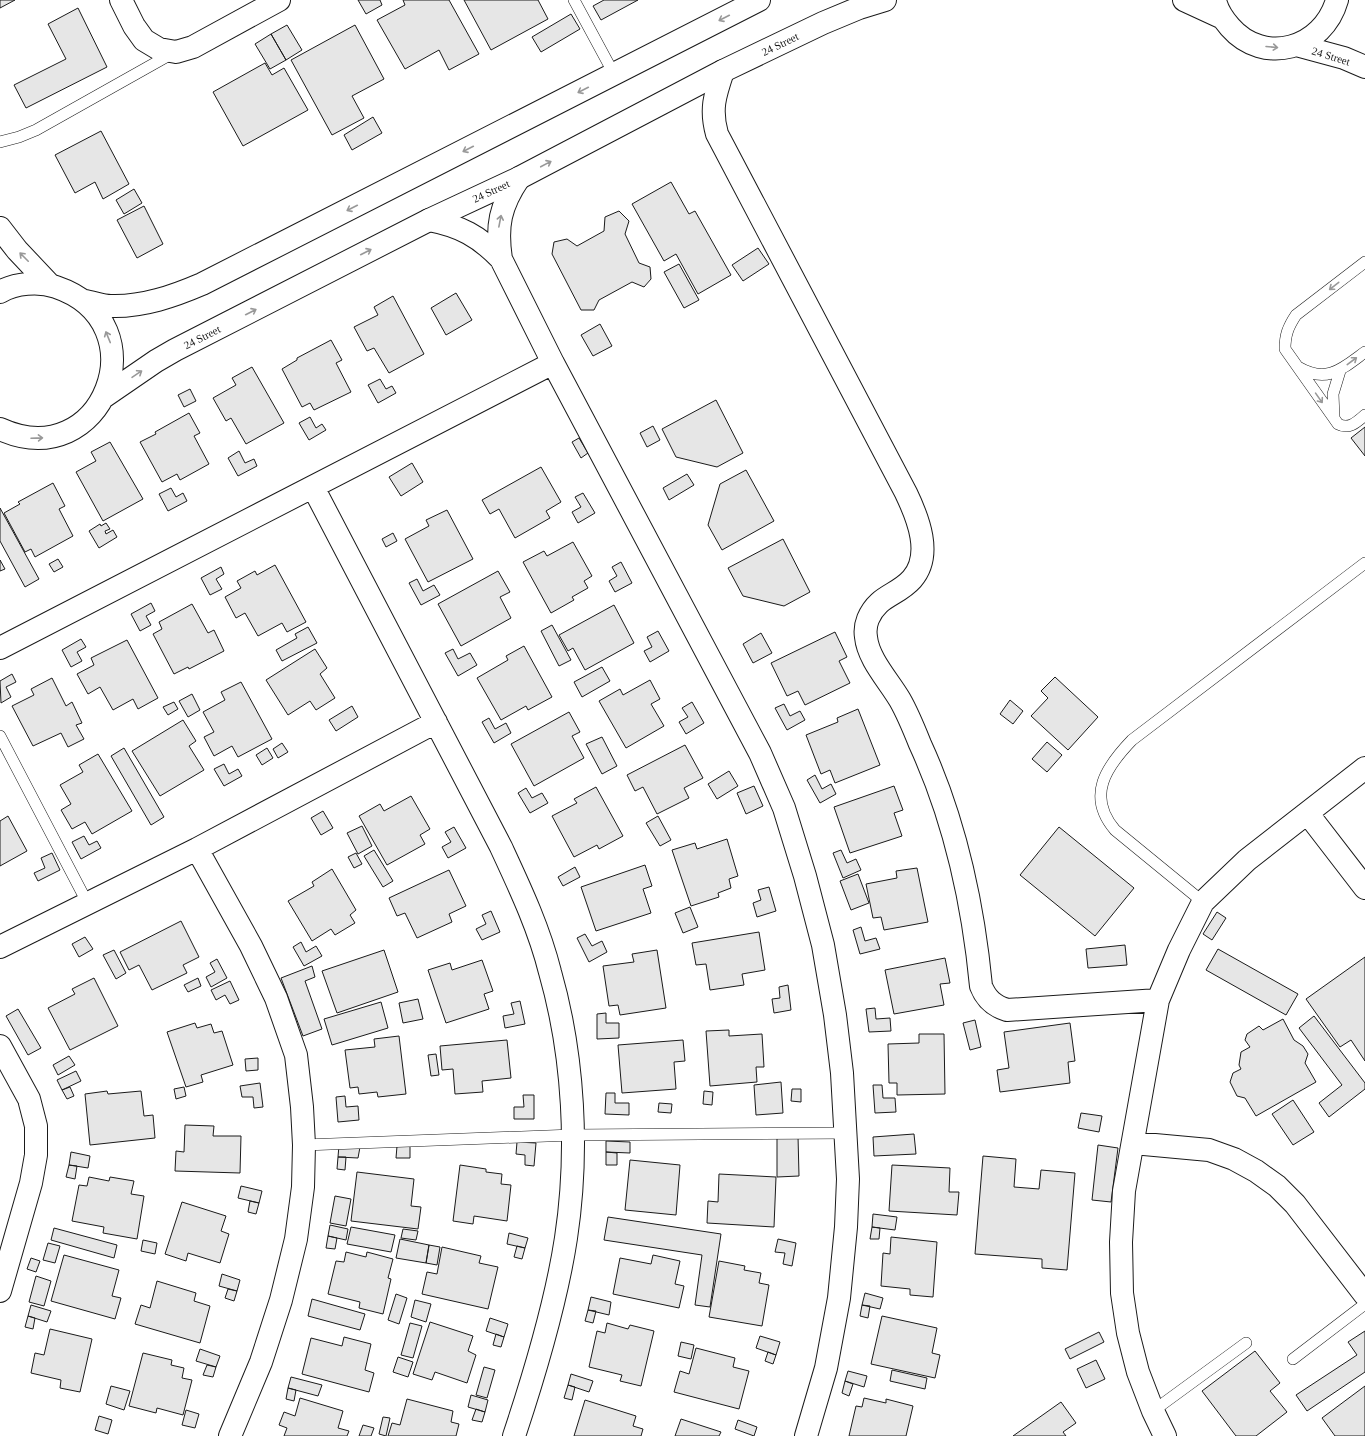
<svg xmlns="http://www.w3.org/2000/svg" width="1365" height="1436" font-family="Georgia,serif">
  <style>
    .building { fill: #e6e6e6; stroke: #1a1a1a }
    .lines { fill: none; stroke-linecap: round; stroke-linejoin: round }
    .service-casing { stroke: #1a1a1a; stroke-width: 12 }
    .minor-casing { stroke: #1a1a1a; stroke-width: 24 }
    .tertiary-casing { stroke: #1a1a1a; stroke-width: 24 }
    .service { stroke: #fff; stroke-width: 11 }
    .minor { stroke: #fff; stroke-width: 22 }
    .tertiary { stroke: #fff; stroke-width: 22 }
    .oneway { stroke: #989898 }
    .labels { text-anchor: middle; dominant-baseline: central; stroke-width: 3; stroke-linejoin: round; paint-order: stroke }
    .street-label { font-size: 11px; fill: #1a1a1a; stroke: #fff }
  </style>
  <rect width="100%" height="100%" fill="#fff"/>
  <path class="building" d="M0,0H15L0,8Z
    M358,0H380L382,5L366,14Z
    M403,0H449L479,54L449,70L439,50L405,69L377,20L405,5Z
    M464,0H538L548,19L491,50Z
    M604,0H638L601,20L593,6Z
    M78,8L107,67L26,108L14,85L66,59L48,24Z
    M571,14L580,29L541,52L532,37Z
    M287,25L302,50L286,60L271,34Z
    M355,25L384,79L352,96L364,118L332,135L291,60Z
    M271,34L286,60L270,69L255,44Z
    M265,63L272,75L284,68L308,110L243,146L213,92Z
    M373,117L382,133L352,150L344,135Z
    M101,131L129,184L103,199L95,182L75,193L55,155Z
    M671,182L689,214L695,211L731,275L698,294L676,254L664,261L632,204Z
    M134,189L142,203L124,214L116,200Z
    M144,206L163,244L137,258L117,220Z
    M619,211L629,221L625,234L639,263L650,267L651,279L644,287L632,282L599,300L594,310H581L552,254L554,242L567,239L577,246L604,231L605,217Z
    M758,248L769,264L743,281L732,265Z
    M679,264L699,300L684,308L664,272Z
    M456,293L472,320L446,335L431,308Z
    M393,296L424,354L389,373L374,348L367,351L354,327L378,315L374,307Z
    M600,324L612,346L593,356L581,335Z
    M331,340L342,360L336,363L351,392L314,410L310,403L302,407L282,369L297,360V358Z
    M252,367L284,423L246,444L231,418L226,421L213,398L236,385L232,378Z
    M380,379L386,389L392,386L396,393L378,403L368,385Z
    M190,389L196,401L184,407L178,395Z
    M716,400L743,453L717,467L676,457L662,429Z
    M189,413L200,433L194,436L209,464L180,480L177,474L162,482L140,442L156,434L155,432Z
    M310,417L316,428L322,424L326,430L309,440L299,423Z
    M653,426L660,440L647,447L640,433Z
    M1365,427V456L1351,438Z
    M579,438L588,453L581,458L572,442Z
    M110,442L143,499L103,521L76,472L96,461L91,452Z
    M239,451L245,463L254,459L257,466L238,476L228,458Z
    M412,463L423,482L401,496L389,477Z
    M541,467L561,502L546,511L550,518L515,538L499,509L490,514L482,500Z
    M746,470L774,521L722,550L708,525L720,484Z
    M687,474L694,485L669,500L663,488Z
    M53,483L65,506L59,509L73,536L35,557L31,549L25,552L4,513L20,504L18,502Z
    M171,488L176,497L183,493L187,501L168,511L159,494Z
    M583,493L595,513L578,523L572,512L581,507L575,497Z
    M0,508L39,579L25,587L0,541Z
    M447,510L473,559L428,582L405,539L429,526L426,520Z
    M106,523L110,529L105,531L106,534L113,530L117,537L99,548L89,531L100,524L101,526Z
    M393,533L397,541L386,547L382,539Z
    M783,539L810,592L784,606L743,596L728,568Z
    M573,542L592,576L584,581L588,588L572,597L574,600L551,613L523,562L544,551L547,556Z
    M58,559L63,567L54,572L49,564Z
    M0,560L5,569L0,571Z
    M621,562L632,583L615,592L609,581L617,576L612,567Z
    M275,565L306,622L287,632L282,623L258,636L245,613L236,618L225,597L241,588L237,581L255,571L257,575Z
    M221,567L224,574L216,579L222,589L210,595L201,578Z
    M498,571L510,592L500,597L511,618L461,646L438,604Z
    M417,579L423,591L434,585L440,595L421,605L409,583Z
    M151,603L155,611L146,616L151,625L140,631L131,614Z
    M192,604L208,633L214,630L224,651L189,669L188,667L174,674L153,634L162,629L159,622Z
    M614,605L634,643L585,670L573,648L568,651L559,635Z
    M552,625L571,660L559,666L541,631Z
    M308,627L317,643L282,661L276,650L297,638L295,634Z
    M658,631L669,651L650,662L644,651L652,647L647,637Z
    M835,632L847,657L839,661L850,683L805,705L798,691L787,696L771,663Z
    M761,633L772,653L753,663L743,644Z
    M81,639L86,647L77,652L82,661L71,667L62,650Z
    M127,640L158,698L138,709L133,699L113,710L100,687L88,694L77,674L94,665L91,658Z
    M524,646L552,697L528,710L526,706L501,720L477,678L508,660L506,656Z
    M315,649L327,668L320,674L335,698L316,710L310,701L288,715L266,680Z
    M453,649L458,659L470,653L477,665L458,676L445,653Z
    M602,667L610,681L582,697L574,682Z
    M12,674L16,682L6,687L11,697L1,703L0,681Z
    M1055,677L1098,717L1068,750L1031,716L1048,698L1041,691Z
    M52,678L66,706L72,702L82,723L76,725L84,739L68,747L61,733L33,746L12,706L34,695L31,689Z
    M650,680L660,699L651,704L664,726L626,748L599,701L620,689L623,695Z
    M241,682L272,739L238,757L232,746L214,756L204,737L214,732L203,712L225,700L221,692Z
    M192,694L200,710L188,717L179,701Z
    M1010,700L1023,711L1013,724L1000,714Z
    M174,702L178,709L168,715L163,707Z
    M692,702L704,723L686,734L679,722L688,717L682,708Z
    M784,704L790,716L800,711L805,720L787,730L775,708Z
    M352,706L358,717L336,731L329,720Z
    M858,709L880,765L835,783L830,770L821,774L806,735L838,722L837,718Z
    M569,712L580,732L572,736L584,758L534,786L511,744Z
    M489,718L495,729L506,723L511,733L494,743L482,722Z
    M183,720L196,741L189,746L204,770L160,796L132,751Z
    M602,737L617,766L602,774L586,744Z
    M1047,742L1062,755L1047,772L1032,759Z
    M282,743L288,752L278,758L273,749Z
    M685,745L703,778L684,788L689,798L657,814L643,787L635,791L627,775Z
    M124,748L164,817L151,825L111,756Z
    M267,748L273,758L262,765L256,755Z
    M98,754L132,811L92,834L85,822L72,829L61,810L71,804L60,785L83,772L79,765Z
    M224,764L229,774L238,769L242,776L224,786L214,769Z
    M729,771L738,786L717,799L708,784Z
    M815,775L822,789L831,784L836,794L820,803L807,780Z
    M754,786L763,806L746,814L737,793Z
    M894,786L903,810L894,813L902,836L850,853L834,807Z
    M596,787L623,836L599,849L597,845L574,857L552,816L577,803L574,799Z
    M526,788L532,798L542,793L548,803L530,813L518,793Z
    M411,796L430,829L420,835L425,844L387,865L359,816L380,804L384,811Z
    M323,811L333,828L321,835L311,818Z
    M8,816L27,851L0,866V821Z
    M658,816L671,840L660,846L646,823Z
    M362,826L372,846L358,854L347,833Z
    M454,827L466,848L448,858L442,847L451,842L445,832Z
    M1059,827L1134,888L1095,936L1020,875Z
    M84,836L89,845L97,841L101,848L81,859L72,842Z
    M727,839L738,876L729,879L731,888L718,893L719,897L691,906L672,850L695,843L697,849Z
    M374,850L393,881L383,887L364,856Z
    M841,850L847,863L856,859L861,870L843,878L833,853Z
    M52,853L60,870L38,881L34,873L45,868L41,858Z
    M356,853L362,864L354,868L348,857Z
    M645,865L652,886L643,889L651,913L596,931L581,887Z
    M575,867L580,877L563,886L558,877Z
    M917,868L928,922L884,930L881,917L873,918L866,884L897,878L896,871Z
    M332,869L356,910L350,915L355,923L335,935L331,929L312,941L288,901L314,886L312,882Z
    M449,870L466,906L449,914L452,922L417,938L405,913L397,916L389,898Z
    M858,874L869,903L851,910L840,881Z
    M769,887L776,911L757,917L753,903L761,900L758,890Z
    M690,907L698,927L683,933L675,913Z
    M491,911L500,932L482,940L476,929L486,924L482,915Z
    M1217,912L1226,918L1212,940L1203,934Z
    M181,921L199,957L183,965L187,973L152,990L139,965L129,970L120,952Z
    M861,927L865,941L876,938L880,949L860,954L853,930Z
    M759,932L765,970L742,974L744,985L710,990L706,964L696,965L692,943Z
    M585,934L592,946L602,941L607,952L589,962L577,938Z
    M85,937L93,949L79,957L72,944Z
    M301,942L306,952L316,946L322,956L304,966L293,947Z
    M1125,945L1127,965L1088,968L1086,949Z
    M1218,949L1298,994L1286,1015L1206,970Z
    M114,950L126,973L116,979L103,955Z
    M384,950L398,992L337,1013L322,971Z
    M657,950L666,1008L620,1015L618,1005L609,1006L603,966L634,962L632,954Z
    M1365,957V1061L1351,1040L1340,1047L1306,999Z
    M945,958L950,983L940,984L944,1005L894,1014L885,970Z
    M217,959L227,978L211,987L206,977L215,972L210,963Z
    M482,960L493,991L484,994L489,1009L446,1023L428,970L450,963L452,970Z
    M312,966L315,977L305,981L322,1029L303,1036L281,978Z
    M94,978L118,1026L70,1050L48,1008L75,994L72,989Z
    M198,978L201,986L188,992L184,985Z
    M230,981L239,1000L230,1004L225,995L216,1000L211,990Z
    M788,985L791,1010L774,1013L772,999L780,998L779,987Z
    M418,999L423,1019L403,1023L399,1003Z
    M520,1001L525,1024L505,1028L503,1016L514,1014L511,1003Z
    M381,1002L388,1028L332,1045L324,1019Z
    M875,1008L876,1019L890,1018L891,1031L869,1032L866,1009Z
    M18,1009L41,1048L28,1055L6,1016Z
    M606,1013V1023H619V1038L597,1039V1014Z
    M1314,1016L1365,1083V1089L1329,1117L1319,1103L1342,1085L1299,1028Z
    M1283,1019L1294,1040L1303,1046L1308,1054L1305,1063L1316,1082L1256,1116L1245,1098L1237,1096L1230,1082L1233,1073L1241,1069L1239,1065L1241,1052L1250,1047L1245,1040L1247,1034L1259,1026L1263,1030Z
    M975,1020L981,1047L970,1050L963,1023Z
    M195,1023L197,1028L211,1024L214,1033L222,1031L233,1065L201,1075L203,1082L186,1087L167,1032Z
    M1070,1023L1075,1061L1068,1062L1070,1083L1000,1092L997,1070L1009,1068L1004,1032Z
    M729,1030V1036L762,1034L764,1067H756L757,1082L710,1086L706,1031Z
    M919,1034H944L945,1094L897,1095V1083H889L888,1044L919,1043Z
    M399,1036L406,1094L378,1097L377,1092L359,1094L358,1087L350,1088L345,1050L375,1047L374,1039Z
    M507,1040L511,1078L482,1081L483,1092L455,1094L453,1069L442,1070L440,1046Z
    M683,1040L685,1061L674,1062L676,1089L622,1093L618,1045Z
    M436,1054L439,1075L431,1076L428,1055Z
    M69,1056L75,1065L58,1075L53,1065Z
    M258,1058V1070L246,1071L245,1059Z
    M76,1071L81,1081L62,1090L57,1080Z
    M781,1082L783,1113L756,1115L754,1085Z
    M260,1083L263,1107L254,1108L253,1097H242L240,1086Z
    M873,1085H882L883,1098H895L896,1112L875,1113Z
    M70,1087L74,1096L67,1099L62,1090Z
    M184,1087L186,1096L176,1099L174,1089Z
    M792,1089H801V1102L791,1101Z
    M107,1091L108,1094L141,1091L144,1116L153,1115L155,1138L90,1145L85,1094Z
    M704,1091L713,1092L712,1105L703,1104Z
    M606,1093H615V1103H629V1115L605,1114Z
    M523,1095H534V1119H514V1107H524Z
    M345,1096L346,1107L358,1106L359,1120L338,1122L336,1097Z
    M1293,1100L1314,1132L1293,1145L1272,1114Z
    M659,1103L672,1104L671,1113L658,1112Z
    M1081,1113L1102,1116L1099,1132L1078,1128Z
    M185,1125L214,1126L213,1136H241L240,1173L175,1171L176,1151L184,1152Z
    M914,1134L916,1154L874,1156L873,1137Z
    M798,1136L799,1176L777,1177V1137Z
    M606,1141L630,1142V1153L606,1152Z
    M517,1142L536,1143L534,1166L525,1165V1155L516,1154Z
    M339,1145L360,1147L358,1158L338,1157Z
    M1098,1145L1118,1148L1111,1202L1092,1200Z
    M397,1146H410V1158H396Z
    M71,1152L90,1156L88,1168L69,1165Z
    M606,1152L617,1153V1165H606Z
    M983,1156L1016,1159L1014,1187L1039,1189L1041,1170L1075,1173L1067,1270L1042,1268V1259L975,1254Z
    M338,1157H346L345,1170L337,1169Z
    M630,1160L680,1165L676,1215L625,1210Z
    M69,1165L77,1166L75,1179L66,1177Z
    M460,1165L486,1169V1172L502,1174L501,1184L511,1185L507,1221L474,1216L473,1224L453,1221Z
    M892,1165L950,1168L949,1192H959L957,1215L889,1211Z
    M357,1172L414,1179L411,1206L421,1207L418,1229L351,1221Z
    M719,1174L776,1177L774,1227L707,1223L708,1201L718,1202Z
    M89,1177L109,1181L110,1177L134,1181L131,1194L144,1196L137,1239L103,1233L104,1227L72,1221L79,1185L87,1186Z
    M241,1186L262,1191L259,1203L238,1198Z
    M335,1196L351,1199L346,1226L330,1223Z
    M250,1201L259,1203L256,1214L248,1212Z
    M182,1202L226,1216L221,1231L229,1234L220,1263L188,1253L186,1261L165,1254Z
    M873,1214L897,1217L895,1230L872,1227Z
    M608,1217L721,1234L710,1307L695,1305L702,1255L604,1240Z
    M330,1225L348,1229L346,1240L328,1236Z
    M351,1227L395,1235L391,1252L347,1244Z
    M872,1227L880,1228L879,1239H870Z
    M54,1228L117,1245L114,1258L51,1240Z
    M403,1229L418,1231L416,1240L401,1238Z
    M509,1233L528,1238L525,1248L507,1244Z
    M328,1236L337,1238L335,1249L326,1248Z
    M891,1237L937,1242L933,1297L910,1295V1289L881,1286L883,1253L890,1254Z
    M400,1239L429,1245L426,1263L396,1258Z
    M778,1239L796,1243L792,1266L783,1264L785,1253L775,1252Z
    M143,1240L157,1243L155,1254L141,1251Z
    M48,1243L60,1246L55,1263L43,1260Z
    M429,1245L440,1247L437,1265L426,1263Z
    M517,1246L525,1248L522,1259L514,1257Z
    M442,1247L481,1256L479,1263L498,1267L488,1309L422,1294L427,1272L437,1274Z
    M346,1252L366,1257L367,1252L393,1259L388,1278L391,1279L383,1314L359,1308L360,1302L328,1294L336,1261L344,1262Z
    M64,1255L119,1270L112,1296L121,1298L115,1319L51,1301Z
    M653,1255L680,1261L675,1284L684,1286L679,1308L613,1294L620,1258L651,1264Z
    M31,1258L40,1261L36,1272L27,1269Z
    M719,1261L745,1266L744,1270L761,1273L759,1283L769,1285L762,1326L709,1317Z
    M222,1274L240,1280L237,1291L219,1286Z
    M36,1276L51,1281L44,1306L29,1302Z
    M157,1281L196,1293L194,1301L210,1306L200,1343L135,1324L141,1305L150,1308Z
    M228,1289L237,1291L234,1301L225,1298Z
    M865,1293L883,1298L880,1309L862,1305Z
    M396,1294L407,1298L399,1324L388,1320Z
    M591,1297L611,1302L609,1315L588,1310Z
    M312,1299L365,1314L360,1330L308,1316Z
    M415,1300L431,1304L426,1322L411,1317Z
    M31,1305L51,1311L47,1322L28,1316Z
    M862,1305L870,1306L868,1318L860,1316Z
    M588,1310L596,1311L593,1323L585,1321Z
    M28,1316L35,1318L33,1329L25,1327Z
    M882,1316L937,1328L932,1353L940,1355L935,1378L871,1364Z
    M490,1318L508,1324L504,1337L486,1331Z
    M430,1322L473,1336L468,1351L476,1355L467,1383L435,1372L432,1380L413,1374Z
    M410,1323L422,1326L413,1358L401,1355Z
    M607,1323L628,1329L630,1325L654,1331L641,1386L620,1381L622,1375L589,1367L597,1331L605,1333Z
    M50,1329L92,1339L80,1392L60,1388L61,1380L31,1373L35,1353L44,1355Z
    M1365,1331V1372L1307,1411L1296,1395L1357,1355L1348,1342Z
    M1099,1332L1104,1342L1070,1359L1065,1349Z
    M496,1334L504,1337L501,1347L493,1345Z
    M760,1336L780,1342L776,1355L756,1348Z
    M344,1337L371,1344L365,1370L374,1373L369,1392L302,1374L311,1338L342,1346Z
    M681,1342L694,1345L691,1359L678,1356Z
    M696,1348L735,1358L733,1367L749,1371L739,1409L674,1392L680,1371L689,1374Z
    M200,1349L220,1356L216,1367L196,1361Z
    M1255,1351L1280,1383L1270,1391L1287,1412L1256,1436H1236L1202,1391Z
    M768,1352L776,1355L773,1364L765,1361Z
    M143,1353L172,1360L171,1365L184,1368L182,1378L192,1380L183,1415L157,1408L156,1413L129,1406Z
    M398,1357L413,1362L408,1377L393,1372Z
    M1096,1360L1105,1379L1086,1388L1077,1369Z
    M207,1365L216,1367L213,1377L203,1375Z
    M484,1367L495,1370L487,1398L476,1395Z
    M892,1370L927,1378L925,1389L890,1381Z
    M848,1371L867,1376L864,1387L845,1381Z
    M571,1374L593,1381L589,1392L568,1385Z
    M291,1377L322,1385L318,1396L288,1388Z
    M845,1381L853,1384L849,1396L842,1393Z
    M568,1385L575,1387L572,1400L564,1398Z
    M111,1386L130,1391L124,1410L106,1404Z
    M1365,1386V1436H1335L1322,1418Z
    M288,1388L296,1390L294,1401L286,1399Z
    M471,1395L488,1400L485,1412L468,1407Z
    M300,1398L343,1411L338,1428L349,1431L347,1436H284L287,1428L279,1425L284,1412L295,1416Z
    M864,1398L886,1403V1399L913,1406L906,1436H849L856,1406L862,1407Z
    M407,1399L453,1411L451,1422L459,1424L456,1436H388L392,1423L400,1425Z
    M585,1400L636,1416L633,1426L643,1429L641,1436H574Z
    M1061,1402L1076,1423L1063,1432L1066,1436H1013Z
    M476,1409L485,1412L482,1422L472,1420Z
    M186,1410L199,1414L195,1428L182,1425Z
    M99,1416L112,1420L108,1434L95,1430Z
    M383,1417L390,1418L386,1436L379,1434Z
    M681,1419L721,1432L719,1436H675Z
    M738,1420L757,1427L754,1436L735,1429Z
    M363,1425L374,1428L371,1436H359Z"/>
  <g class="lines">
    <defs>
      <path id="service" d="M574,0L614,74
        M0,142L19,137L36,130L173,53
        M1365,262L1296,315C1288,327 1285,335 1285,349L1338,424C1349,430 1357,422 1365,415
        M1298,367C1327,384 1342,369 1365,352
        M1334,418L1333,394L1340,371
        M0,736L88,904
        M1203,902L1115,830C1086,796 1106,767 1132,740L1365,563
        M304,1145L573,1135L846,1133
        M1293,1359L1365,1304
        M1153,1411L1246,1343"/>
      <path id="minor" d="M121,0L134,26L144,40L159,49L176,52L193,47L279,0
        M723,71C715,95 710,109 717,134L906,493C918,518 933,555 912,579C897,596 878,595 868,619C866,624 865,631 866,637C868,659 889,681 900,700C908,714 914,729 920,744C955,820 973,903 981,986C986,999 994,1006 1007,1010L1158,1000
        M429,220C460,226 479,236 501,259L553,363L760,753L784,808L805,876L823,945L835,1015L842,1073L848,1179L846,1227L839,1298L826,1368L806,1436
        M501,259C496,226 500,206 519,178
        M313,487L501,847C520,888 539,928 550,972C574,1056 579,1152 566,1238C556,1304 535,1373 514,1436
        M0,648L553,363
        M1308,814L1365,888
        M197,849L251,946L276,998L296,1055L302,1107L304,1145L303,1187L296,1239L281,1300L261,1362L230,1436
        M0,947L197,849L436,722
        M0,1046L29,1099L36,1126V1155L31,1183L0,1291
        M1133,1143L1209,1150L1234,1159L1256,1171L1277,1186L1295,1204L1365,1295
        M1165,1436L1153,1411L1138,1372L1128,1333L1122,1293L1121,1242L1124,1191L1158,1000L1179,950L1203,902L1247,860L1365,768"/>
      <path id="tertiary" d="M1184,0L1223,18
        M1215,0C1217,10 1223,19 1230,27C1264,66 1323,49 1337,0
        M1296,45L1344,58L1365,67
        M0,228L17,250L50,285
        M0,292C15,283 39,281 56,287C162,323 103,476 0,429
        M84,301C93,302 102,306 111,306C143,307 174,296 202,284L759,0
        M105,396L156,361L175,350L429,220L519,178L723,71L823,23L859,8L885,0"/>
    </defs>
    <use href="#service" class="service-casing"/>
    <use href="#minor" class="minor-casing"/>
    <use href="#tertiary" class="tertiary-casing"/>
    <use href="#service" class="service"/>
    <use href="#minor" class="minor"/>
    <use href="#tertiary" class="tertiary"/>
  </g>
  <defs><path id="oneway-shaft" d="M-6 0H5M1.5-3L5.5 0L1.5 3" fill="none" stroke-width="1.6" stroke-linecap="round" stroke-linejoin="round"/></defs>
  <g class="oneway">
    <use href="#oneway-shaft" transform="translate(724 18) rotate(153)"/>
    <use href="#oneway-shaft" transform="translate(1272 47) rotate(5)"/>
    <use href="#oneway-shaft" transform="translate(583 90) rotate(153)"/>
    <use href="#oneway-shaft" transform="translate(468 149) rotate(153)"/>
    <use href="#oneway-shaft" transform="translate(546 164) rotate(-28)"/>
    <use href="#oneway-shaft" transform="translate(352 208) rotate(153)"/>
    <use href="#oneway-shaft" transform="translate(500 221) rotate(-79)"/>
    <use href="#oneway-shaft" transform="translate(366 252) rotate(-27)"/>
    <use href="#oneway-shaft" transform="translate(24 257) rotate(-135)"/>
    <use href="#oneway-shaft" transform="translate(1334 286) rotate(142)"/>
    <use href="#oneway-shaft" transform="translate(251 312) rotate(-27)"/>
    <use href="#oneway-shaft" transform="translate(108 337) rotate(-112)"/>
    <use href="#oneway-shaft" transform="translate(1352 361) rotate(-37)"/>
    <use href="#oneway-shaft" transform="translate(137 374) rotate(-34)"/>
    <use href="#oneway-shaft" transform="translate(1319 398) rotate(55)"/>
    <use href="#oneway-shaft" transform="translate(37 438) rotate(-2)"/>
  </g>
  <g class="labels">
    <g class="street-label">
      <text transform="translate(780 44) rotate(-26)">24 Street</text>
      <text transform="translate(1331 56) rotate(17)">24 Street</text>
      <text transform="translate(491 191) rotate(-25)">24 Street</text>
      <text transform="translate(202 337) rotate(-27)">24 Street</text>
    </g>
  </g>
</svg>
